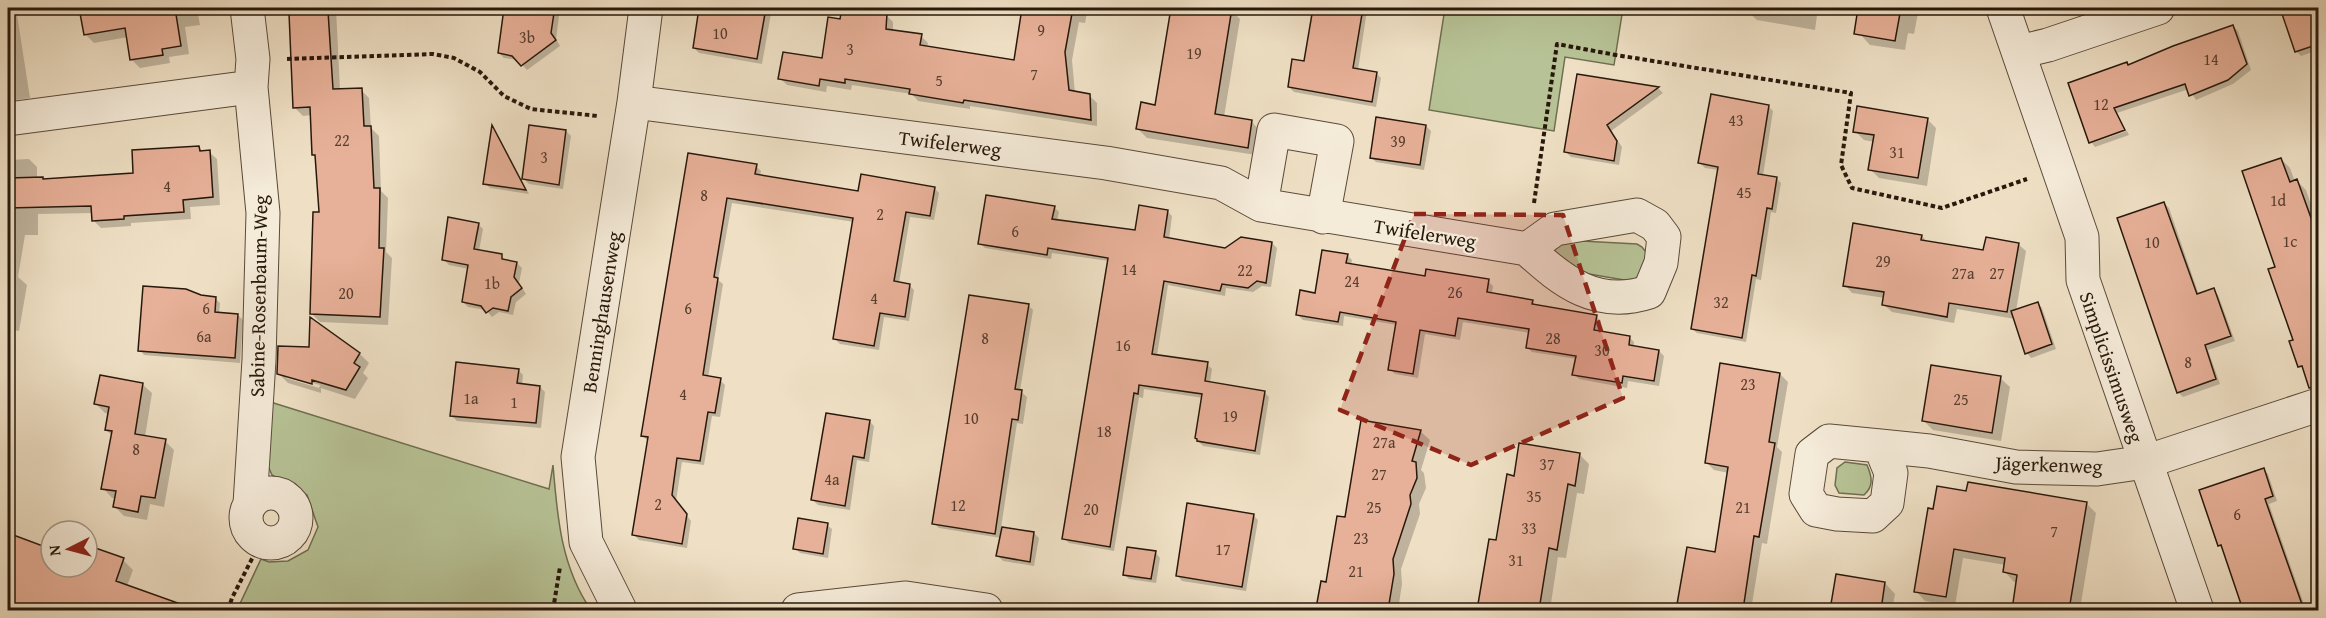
<svg xmlns="http://www.w3.org/2000/svg" width="2326" height="618" font-family="'Gentium Book Plus',serif">
  <style>
    .green { fill: #b7c396; stroke: #6f6e50; stroke-width: 1.5 }
    .shadow { fill: #0003; fill-rule: evenodd }
    .building { fill: #e7b098; stroke: #27180b; stroke-width: 1.5 }
    .lines { fill: none; stroke-linecap: round; stroke-linejoin: round }
    .minor-casing { stroke: #594a3a; stroke-width: 35 }
    .path { stroke: #27180b; stroke-width: 4; stroke-dasharray: 4.5 3; stroke-linecap: butt }
    .minor { stroke: #f5ebd9; stroke-width: 33 }
    .marked { fill: #8f2418; fill-opacity: 0.2; stroke: #8f2418; stroke-width: 4.5; stroke-dasharray: 12 8; stroke-linejoin: round }
    .labels { text-anchor: middle; dominant-baseline: central; stroke-width: 4.5; stroke-linejoin: round; paint-order: stroke }
    .number-label { font-size: 16px; fill: #573e2e }
    .street-label { font-size: 20px; fill: #27180b; stroke: #f5ebd9 }
  </style>
  <rect width="100%" height="100%" fill="#efe0c5"/>
  <filter id="stains"><feTurbulence type="fractalNoise" baseFrequency=".00333" numOctaves="4"/><feColorMatrix values="0 0 0 0 .2 0 0 0 0 .09 0 0 0 0 .02 0 0 0 .5 -.17"/></filter>
  <radialGradient id="worn" r=".72"><stop offset=".6" stop-color="#630" stop-opacity="0"/><stop offset="1" stop-color="#630" stop-opacity=".3"/></radialGradient>
  <path class="green" d="M1445,8H1623L1614,65L1565,57L1554,131L1429,110Z
    M1563,240L1637,244L1642,247L1649,256L1646,267L1636,279L1624,280L1566,270L1552,259L1554,243Z
    M264,400L549,489L553,465C557,515 561,567 591,610H237L261,559L269,562L288,561L308,550L318,527L307,495L272,475L261,450Z
    M1845,462L1867,465C1872,477 1874,486 1864,495L1839,493L1835,485L1837,468Z"/>
  <path class="shadow" d="M8,8H16L30,98L8,101Z
    M81,8H197L200,25L185,27L189,54L169,57L170,63L140,68L131,59L128,37L94,43L86,35Z
    M290,8H336L340,91L361,90L369,98L371,128L379,136L381,191L388,198L386,252L392,258L388,325L320,322L311,313L320,214L312,115L303,116L295,108Z
    M506,8L529,11V8H560L556,39L560,46L527,70L518,60L504,58L499,53Z
    M701,8H772L762,64L699,53L694,48Z
    M843,8L886,15L893,22V32L921,36L928,43L927,47L1014,62L1031,8H1088L1085,23L1079,22L1072,60L1075,93L1090,96L1097,103V126L970,106V109L918,101L912,94L852,85L851,90L827,86L826,92L787,85L780,78L823,60L841,20Z
    M1173,8H1237L1236,15L1240,19L1224,117L1252,122L1260,131L1256,155L1147,138L1138,129L1156,107Z
    M1315,8H1382L1381,12L1367,10L1358,70L1376,73L1381,78L1376,107L1294,92L1289,87L1306,62Z
    M1748,8H1818L1815,30L1757,20L1747,11Z
    M1864,8H1934L1933,15L1918,13L1914,34L1908,33L1905,50L1870,45L1860,34Z
    M2292,8H2318V50L2301,56L2296,51L2282,11Z
    M2233,26L2238,31L2251,70L2233,84L2196,100L2189,89L2117,113L2125,129L2090,142L2070,84L2127,64L2129,66L2174,47Z
    M1579,75L1658,88L1663,93L1611,131L1622,147L1619,165L1571,157L1566,152Z
    M1768,106L1773,111L1763,176L1776,178L1781,183L1776,213L1771,212L1761,280L1756,279L1746,342L1697,333L1692,329L1719,170L1705,168L1700,163Z
    M1927,119L1936,128L1927,186L1879,178L1870,169L1874,142L1864,140L1855,131Z
    M1426,126L1431,131L1424,170L1376,162L1371,157Z
    M493,128L496,132L529,194L490,188L485,183Z
    M566,131L571,136L563,189L529,184L524,179Z
    M2127,131L2129,135L2095,147L2092,143Z
    M198,147L203,152H209L217,159L220,205L190,207L191,219L131,223V226L101,228L93,220V213L38,214V235H25L18,277L27,285L19,331L8,329V160L29,159L37,167V178H42L45,181L135,174Z
    M689,155L756,166L761,171L760,176L859,193L934,188L939,193L934,220L910,217L899,283L909,285L914,290L909,321L884,317L879,350L840,344L835,339L854,222L732,203L718,280L723,284L708,378L720,380L725,385L720,417L712,416L704,465L682,462L676,501L691,521L687,548L639,540L634,535L648,441L643,436Z
    M2281,159L2290,168L2295,182L2297,181L2306,190L2318,225V372H2307L2298,363L2295,341L2277,267Z
    M2164,203L2169,208L2199,295L2214,290L2218,295L2235,341L2208,350L2220,384L2183,397L2178,392Z
    M1054,207L1059,212L1057,221L1136,231L1167,211L1172,216L1169,240L1225,249L1272,243L1277,248L1271,287L1262,286L1253,292L1226,288L1225,296L1168,285L1157,356L1207,364L1212,369L1210,383L1264,392L1269,397L1260,455L1203,446L1198,441L1203,398L1144,389L1143,398L1139,397L1114,551L1069,543L1064,538L1109,261L1052,253L1051,259L985,248L980,243Z
    M478,224L483,229L479,251L501,256L507,262L517,263L522,268L519,283L526,294L516,302L513,315L499,312L492,317L486,310L468,307L463,302L469,269L449,265L444,260Z
    M1922,236L1928,243L1985,251L2018,244L2026,251L2016,311L2038,303L2042,308L2056,349L2031,358L2027,353L2015,319L1957,309L1954,323L1892,312L1884,305L1885,298L1852,293L1845,285Z
    M1347,255L1352,260L1351,265L1426,278L1488,281L1493,286L1492,294L1532,301L1537,306L1596,316L1601,321L1599,332L1629,337L1634,342V347L1659,351L1664,356L1659,386L1628,381L1627,388L1579,379L1574,374L1577,359L1532,352L1527,347L1530,333L1463,322L1460,340L1425,334L1418,378L1395,374L1390,369L1397,325L1344,316L1343,326L1303,320L1298,315Z
    M201,297L215,298L220,303L219,314L238,315L243,320L240,363L144,355L140,350Z
    M1028,305L1033,310L1020,391L1027,397L1023,424L1017,423L1001,528L1034,533L1039,538L1034,566L1003,561L998,556L1001,538L939,528L934,523Z
    M360,354L369,363L363,373L368,378L355,399L321,388V393L288,383L278,373ZM286,375L320,385L319,388L286,378Z
    M518,370L523,375L522,385L540,387L545,392L541,428L457,421L452,416Z
    M1780,374L1788,382L1777,447L1782,452L1767,544L1762,543L1751,610H1677L1688,549L1716,553L1729,473L1714,470L1706,462Z
    M2000,378L2010,387L2001,441L1933,430L1924,421Z
    M142,384L152,393L145,437L165,441L174,450L164,507L150,504L147,520L124,516L115,507L117,498H112L103,488L113,436L106,430L109,414L105,413L96,404Z
    M870,422L874,426L869,462L857,460L850,510L818,505L813,500Z
    M1420,431L1430,440L1421,470L1424,473L1426,488L1419,504L1420,514L1401,569L1402,584L1398,610H1321L1318,607L1328,583L1346,519Z
    M1579,454L1589,464L1584,494L1577,493L1566,558L1558,557L1550,610H1469L1470,604L1480,605L1515,477Z
    M2263,469L2268,474L2277,501L2269,504L2306,610H2245L2224,550L2219,545Z
    M1968,492L2086,503L2096,513L2081,603L2089,610H2013L2018,582H2014L2005,572L2006,565L1963,558L1955,606L1925,601L1916,591L1934,511Z
    M1253,515L1258,520L1246,591L1182,581L1178,576Z
    M827,525L832,529L828,558L800,553L795,548Z
    M8,535L51,551V567H87V546L123,560L133,570L127,586L193,610H8Z
    M1156,553L1160,558L1156,583L1129,579L1124,574Z
    M1837,575L1885,583L1895,594L1892,610H1832Z"/>
  <path class="building" d="M79,8H175L181,46L162,49L163,55L130,60L125,28L84,35Z
    M504,8L554,13L551,33L556,40L521,66L512,56L498,53Z
    M699,8H766L757,59L693,48Z
    M842,8L887,13L886,29L922,34L920,45L1014,60L1022,8H1073L1065,52L1069,90L1090,94L1091,120L964,100L963,103L909,94L910,89L845,79V83L820,79L819,86L778,79L783,52L822,58L828,17L840,19Z
    M1171,8H1232L1215,114L1252,120L1248,148L1136,129L1141,102L1155,105Z
    M1313,8H1363L1353,68L1377,72L1372,102L1288,87L1292,59L1304,61Z
    M1858,8H1901L1895,41L1854,34Z
    M2280,8H2319V44L2295,52Z
    M328,11L333,89L362,88L364,126H371L374,188H380L379,248H384L380,317L310,314L313,212H319L315,155H312L310,107L293,108L289,13Z
    M2233,25L2247,64L2228,80L2189,96L2185,84L2114,108L2125,130L2089,143L2068,83L2127,62L2128,65L2173,46Z
    M1577,74L1659,87L1607,125L1617,141L1614,161L1564,152Z
    M1711,94L1769,105L1758,174L1777,177L1772,209L1767,208L1756,276L1752,275L1742,338L1691,329L1718,167L1698,163Z
    M1857,106L1928,118L1918,178L1868,170L1874,135L1853,132Z
    M1376,117L1426,125L1420,165L1370,158Z
    M492,125L526,190L483,184Z
    M529,125L566,130L559,185L522,179Z
    M199,146L200,151L210,150L213,197L183,200L184,212L124,216V219L92,221L91,206L8,208V178L43,177V179L133,173L132,150Z
    M688,153L757,164L755,174L858,191L861,174L935,187L930,216L906,212L894,281L910,284L905,317L880,313L874,346L833,339L853,218L727,198L714,277L718,278L703,375L721,378L715,413L708,412L700,461L677,458L672,495L687,514L682,544L632,535L648,437L641,436Z
    M2281,158L2290,182L2297,179L2319,240V387L2309,388L2302,366L2298,367L2289,341L2293,340L2268,269L2275,267L2242,171Z
    M986,195L1055,206L1052,219L1135,230L1139,205L1168,210L1164,237L1225,248L1241,237L1272,242L1266,283L1257,281L1248,288L1222,284L1220,291L1164,281L1152,354L1208,362L1205,381L1265,391L1255,451L1197,441V439L1195,438L1202,394L1139,385L1138,394L1134,393L1110,547L1062,539L1108,258L1048,248L1047,255L978,244Z
    M2164,202L2197,294L2214,288L2231,336L2205,345L2216,379L2177,393L2117,218Z
    M448,217L479,223L474,249L502,254V259L517,262L514,277L522,288L511,297L508,311L493,308L486,313L481,306L462,302L468,265L442,260Z
    M1853,223L1922,235L1921,240L1983,250L1986,237L2019,243L2007,312L1949,303L1947,317L1882,305L1884,292L1843,286Z
    M1322,250L1348,254L1346,263L1425,276L1426,269L1489,279L1487,292L1533,300L1532,304L1597,315L1594,330L1630,336L1629,345L1659,350L1654,381L1623,376L1622,383L1572,375L1576,356L1526,348L1529,329L1458,318L1455,336L1420,330L1413,374L1388,370L1396,322L1340,312L1338,322L1296,315L1300,290L1315,293Z
    M143,286L186,289L201,295L216,297L215,312L238,314L235,358L138,351Z
    M969,295L1029,304L1015,389L1022,390L1018,420L1012,419L995,534L932,524Z
    M2038,302L2052,344L2025,354L2011,311Z
    M310,317L360,353L354,363L360,367L346,390L312,380V384L277,374L278,346L309,347Z
    M456,362L519,369L517,383L540,386L536,423L450,416Z
    M1720,363L1780,373L1769,442L1775,443L1759,537L1754,536L1743,610H1676L1687,547L1715,552L1728,467L1705,463Z
    M1931,365L2001,376L1992,433L1922,421Z
    M100,375L143,383L135,434L166,439L155,498L141,496L138,512L113,507L116,491L101,489L112,431L105,430L109,407L94,404Z
    M826,413L870,420L864,458L853,456L845,506L811,500Z
    M1361,420L1421,430L1412,461L1416,462L1417,478L1410,495L1411,504L1393,559L1394,574L1388,610H1330L1316,608L1321,581L1326,582L1337,516L1345,517Z
    M1519,443L1580,453L1575,486L1568,484L1557,550L1549,548L1539,610H1477L1489,539L1496,540L1507,474L1514,476Z
    M2264,468L2273,496L2265,499L2304,610H2243L2221,545L2218,546L2199,490Z
    M1968,482L2087,502L2069,610H2012L2017,575L2003,572L2005,558L1954,549L1946,597L1914,592L1928,508L1933,509L1937,486L1966,491Z
    M1187,503L1254,514L1242,587L1176,576Z
    M798,518L828,523L823,554L793,549Z
    M1002,527L1034,532L1030,562L996,556Z
    M8,533L51,549V567H87V545L124,558L116,581L189,607V610H8Z
    M1127,547L1156,551L1151,579L1123,575Z
    M1836,574L1885,582L1881,610H1830Z"/>
  <g class="lines">
    <defs>
      <path id="minor" d="M247,8L253,59L251,87L263,213L259,360L250,504
        M2003,8L2082,237L2083,280L2197,610
        M2019,52L2048,45L2158,8
        M634,102L1106,163L1221,183L1261,205L1527,249C1563,282 1597,309 1649,292L1661,263L1664,237L1655,225L1637,215L1555,229L1527,249
        M8,119L251,87
        M1261,205L1274,130L1337,141L1323,217
        M1880,446L1829,441L1812,454L1806,494L1816,510L1837,514L1873,516L1887,503L1891,473L1880,446L1929,451L2016,467L2097,469L2145,462L2318,405
        M246 518a25 25 0 1 1 50 0a25 25 0 1 1-50 0Z
        M620,610L586,542L578,457L634,102L646,8
        M798,610L906,598L986,610"/>
    </defs>
    <use href="#minor" class="minor-casing"/>
    <path class="path" d="M287,59L433,54L454,58L480,72L504,96L531,109L598,116
      M1534,203L1557,44L1616,55L1851,93L1841,165L1852,188L1942,208L2027,179
      M228,610L232,598L261,541
      M553,610L560,567"/>
    <use href="#minor" class="minor"/>
  </g>
  <path class="marked" d="M1414,214L1563,215L1623,398L1471,465L1340,410Z"/>
  <g class="labels">
    <g class="number-label">
      <text x="1041" y="30">9</text>
      <text x="720" y="33">10</text>
      <text x="527" y="37">3b</text>
      <text x="850" y="49">3</text>
      <text x="1194" y="53">19</text>
      <text x="2211" y="59">14</text>
      <text x="1034" y="74">7</text>
      <text x="939" y="80">5</text>
      <text x="2101" y="104">12</text>
      <text x="1736" y="120">43</text>
      <text x="342" y="140">22</text>
      <text x="1398" y="141">39</text>
      <text x="1897" y="152">31</text>
      <text x="544" y="157">3</text>
      <text x="167" y="186">4</text>
      <text x="1744" y="192">45</text>
      <text x="704" y="195">8</text>
      <text x="2278" y="200">1d</text>
      <text x="880" y="214">2</text>
      <text x="1015" y="231">6</text>
      <text x="2290" y="241">1c</text>
      <text x="2152" y="242">10</text>
      <text x="1883" y="261">29</text>
      <text x="1129" y="269">14</text>
      <text x="1245" y="270">22</text>
      <text x="1963" y="273">27a</text>
      <text x="1997" y="273">27</text>
      <text x="1352" y="281">24</text>
      <text x="492" y="283">1b</text>
      <text x="1455" y="292">26</text>
      <text x="346" y="293">20</text>
      <text x="874" y="298">4</text>
      <text x="1721" y="302">32</text>
      <text x="206" y="308">6</text>
      <text x="688" y="308">6</text>
      <text x="204" y="336">6a</text>
      <text x="985" y="338">8</text>
      <text x="1553" y="338">28</text>
      <text x="1123" y="345">16</text>
      <text x="1602" y="350">30</text>
      <text x="2188" y="362">8</text>
      <text x="1748" y="384">23</text>
      <text x="683" y="394">4</text>
      <text x="471" y="398">1a</text>
      <text x="1961" y="399">25</text>
      <text x="514" y="402">1</text>
      <text x="1230" y="416">19</text>
      <text x="971" y="418">10</text>
      <text x="1104" y="431">18</text>
      <text x="1384" y="442">27a</text>
      <text x="136" y="449">8</text>
      <text x="1547" y="464">37</text>
      <text x="1379" y="474">27</text>
      <text x="832" y="479">4a</text>
      <text x="1534" y="496">35</text>
      <text x="658" y="504">2</text>
      <text x="958" y="505">12</text>
      <text x="1374" y="507">25</text>
      <text x="1743" y="507">21</text>
      <text x="1091" y="509">20</text>
      <text x="2237" y="514">6</text>
      <text x="1529" y="528">33</text>
      <text x="2054" y="531">7</text>
      <text x="1361" y="538">23</text>
      <text x="1223" y="549">17</text>
      <text x="1516" y="560">31</text>
      <text x="1356" y="571">21</text>
    </g>
    <g class="street-label">
      <text transform="translate(950 143) rotate(7)">Twifelerweg</text>
      <text transform="translate(1425 233) rotate(9)">Twifelerweg</text>
      <text transform="translate(258 296) rotate(-89)">Sabine-Rosenbaum-Weg</text>
      <text transform="translate(601 312) rotate(-81)">Benninghausenweg</text>
      <text transform="translate(2112 367) rotate(71)">Simplicissimusweg</text>
      <text transform="translate(2049 464) rotate(2)">Jägerkenweg</text>
    </g>
  </g>
  <rect width="2326" height="618" fill="none" stroke="#efe0c5" stroke-width="30"/>
  <rect x="9" y="9" width="2308" height="600" fill="none" stroke="#27180b" stroke-width="3"/>
  <rect x="15" y="15" width="2296" height="588" fill="none" stroke="#27180b" stroke-width="1.5"/>
  <g transform="translate(69 549) rotate(264)"><circle r="28" fill="#f5ebd9" stroke="#a39787" stroke-width="1.5"/>
  <path d="M0-4.5L10 22L0 15L-10 22Z" fill="#8f2418"/>
  <text y="-9" font-size="16" font-weight="bold" text-anchor="middle" fill="#27180b">N</text>
  </g>
  <rect width="100%" height="100%" filter="url(#stains)"/>
  <rect width="100%" height="100%" fill="url(#worn)"/>
</svg>
